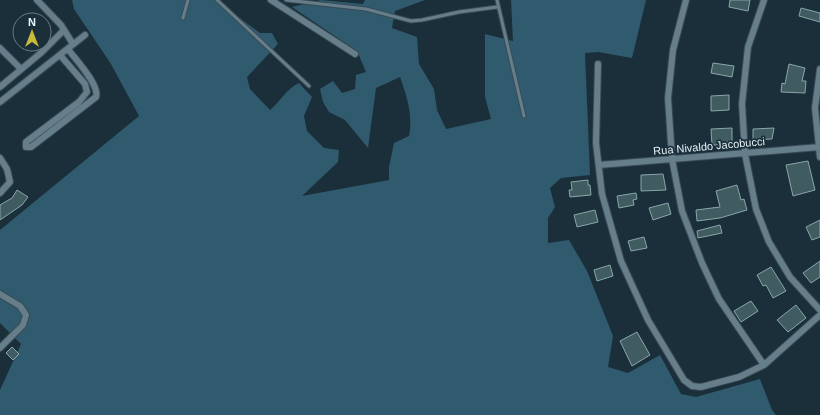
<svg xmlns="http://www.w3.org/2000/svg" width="820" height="415" font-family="Arial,sans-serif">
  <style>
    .green { fill: #305a6e }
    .building { fill: #415c60; stroke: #89a6aa }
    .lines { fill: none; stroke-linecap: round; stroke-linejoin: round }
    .lane-casing { stroke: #394c55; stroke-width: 5 }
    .street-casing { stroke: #394c55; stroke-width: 8 }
    .lane { stroke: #667d8a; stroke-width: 3 }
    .street { stroke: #667d8a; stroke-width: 6 }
    .labels { text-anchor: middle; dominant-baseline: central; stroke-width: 3.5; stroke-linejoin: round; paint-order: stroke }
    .street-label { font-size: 11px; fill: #e5f2f8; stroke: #1a2f3a }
  </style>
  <rect width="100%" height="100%" fill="#1a2f3a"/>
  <path class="green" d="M72,0H215L260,33H272L278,44L247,77L250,89L270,110C281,101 286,89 299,83L312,97L304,116L307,131L324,148L339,150L338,162L302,196L389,180V167L394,143L409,136C413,115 407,97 400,77L376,88L368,148L345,120L329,112L323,102L320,89L333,81L342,93L355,89L356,75L366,72L357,51L292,7L321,0L363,4L365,0H425L395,11L392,28L417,37L419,64L434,89L437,110L446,129L491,119L485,97V34L513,41L511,0H646L632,58L598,52L585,53L590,175L561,178L550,188L555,207L548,218V243L569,240L587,271L613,336L608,367L628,373L660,355L681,394L696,397L760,379L772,410L776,415H0V390L21,344L0,323V230L139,116L111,64L74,9Z"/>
  <path class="building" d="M730,0H750L748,11L729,7Z
    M801,8L820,13V22L799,16Z
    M713,63L734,66L732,77L711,73Z
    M789,64L805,68L802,81H806L805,93L781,92L782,83L785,84Z
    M729,95V110L711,111V96Z
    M732,128V142H726V145H712L711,129Z
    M774,128L772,139L753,140V129Z
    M808,161L815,190L793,196L786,165Z
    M663,174L666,190L641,191V175Z
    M588,180V185H590L591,195L570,197L569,190H572L571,182Z
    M737,185L741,200L744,199L747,210L720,218L697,221L696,210L720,207L716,191Z
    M17,190L28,197L22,205L0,220V205L12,198Z
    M636,193L637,199L633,200L634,205L619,208L617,196Z
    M668,203L671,214L653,220L649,208Z
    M595,210L598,222L577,227L574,215Z
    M820,220V237L812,240L806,227Z
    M720,225L722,233L698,238L697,231Z
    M644,237L647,248L631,251L628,241Z
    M820,261V277L811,283L803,273Z
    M610,265L613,276L597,281L594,270Z
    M771,267L786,291L773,298L766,285L763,286L757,275Z
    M751,301L758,311L741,322L734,311Z
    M796,305L806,318L788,332L777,320Z
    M637,332L650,355L632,366L620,341Z
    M12,347L19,354L13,360L6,353Z"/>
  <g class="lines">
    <defs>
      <path id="lane" d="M217,0L309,86
        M286,0L366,9L411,21L422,20L459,12L497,7
        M497,0L524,116
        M183,18L188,0"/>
      <path id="street" d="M37,0L61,25L73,44
        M271,0L355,54
        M686,0L673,50L668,98L672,159L682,211L702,263L719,299L764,365
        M764,0L748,47L742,104L745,154L756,209L769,242L790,277L820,310
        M0,48L21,69
        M60,55L85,84L87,92L79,102L26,142V147H31L96,97C100,85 75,59 68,49
        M598,64L596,143L602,194L621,261L648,320L684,380L692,386L701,387L739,377L764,365L820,315
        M820,69L815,108L820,157
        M0,87L42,52L64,30
        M0,102L85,35
        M0,158L7,169L10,182L0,193
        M599,165L820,147
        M0,294L20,306L26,315L23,325L0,348"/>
    </defs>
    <use href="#lane" class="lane-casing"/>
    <use href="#street" class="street-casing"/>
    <use href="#lane" class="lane"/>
    <use href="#street" class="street"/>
  </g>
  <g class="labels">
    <g class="street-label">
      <text transform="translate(709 146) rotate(-5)">Rua Nivaldo Jacobucci</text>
    </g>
  </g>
  <g transform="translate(32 32)"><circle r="19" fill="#1a2f3a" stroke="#6b7d86"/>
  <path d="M0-3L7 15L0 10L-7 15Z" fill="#c8bb3b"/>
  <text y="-6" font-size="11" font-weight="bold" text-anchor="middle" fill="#e5f2f8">N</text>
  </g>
</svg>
